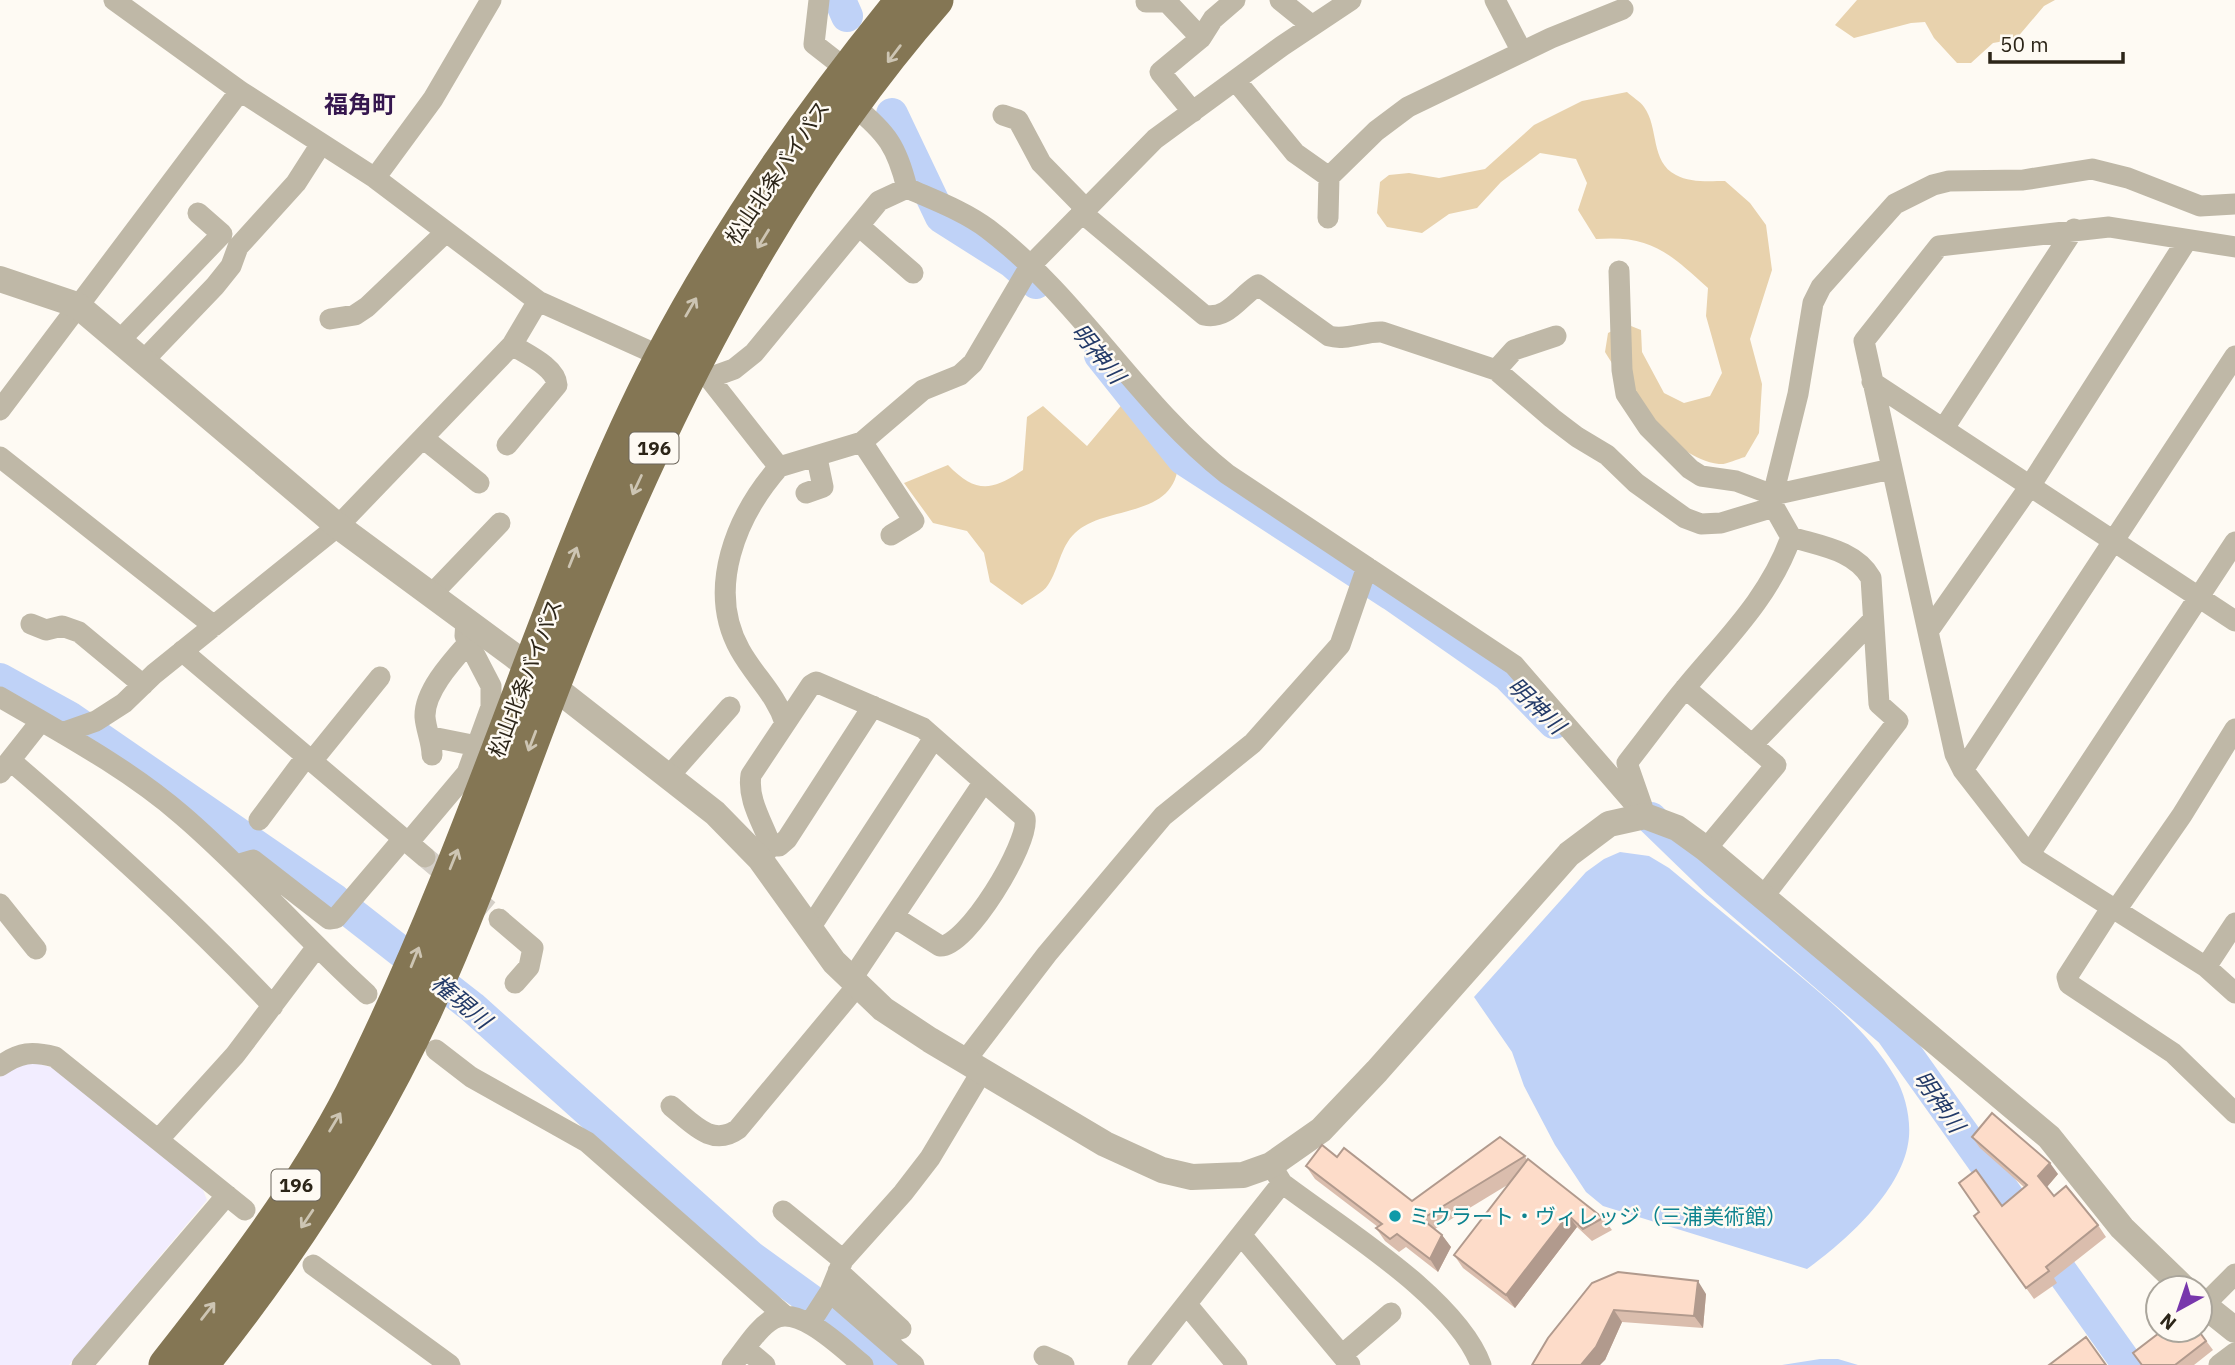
<svg xmlns="http://www.w3.org/2000/svg" width="2235" height="1365" font-family="'IBM Plex Sans','Noto Sans JP',sans-serif">
  <style>
    .education { fill: #f2edff }
    .green { fill: #e8d2ad }
    .water { fill: #bfd2f7 }
    .lines { fill: none; stroke-linecap: round; stroke-linejoin: round }
    .river { stroke: #bfd2f7; stroke-width: 32 }
    .minor-tunnel { stroke: #d4cfc7; stroke-width: 21; stroke-dasharray: 21 10; stroke-linecap: butt }
    .minor { stroke: #bfb8a7; stroke-width: 21 }
    .tertiary { stroke: #bfb8a7; stroke-width: 26 }
    .trunk { stroke: #847654; stroke-width: 35 }
    .wall { fill: #dabdad }
    .shaded-wall { fill: #b19a8d }
    .building { fill: #fddcc9; stroke: #b19a8d; stroke-width: 2 }
    .oneway { stroke: #cdc5b3 }
    .culture-dot { fill: #0f9aa8; stroke: #fefaf3; stroke-width: 2.5 }
    .labels { text-anchor: middle; dominant-baseline: central; stroke-width: 5; stroke-linejoin: round; paint-order: stroke }
    .shield { fill: #fefaf3; stroke: #6b655a; stroke-width: 2 }
    .shield-label { font-size: 19px; font-weight: bold; fill: #2c2518 }
    .street-label { font-size: 21px; fill: #2c2518; stroke: #fefaf3 }
    .culture-label { font-size: 21px; fill: #0d838f; stroke: #fefaf3; text-anchor: start }
    .water-label { font-size: 23px; font-style: italic; fill: #233a68; stroke: #fefaf3 }
    .quarter-label { font-size: 24px; font-weight: bold; fill: #36174f; stroke: #fefaf3 }
  </style>
  <rect width="100%" height="100%" fill="#fefaf3"/>
  <path class="education" d="M33,1062L53,1068L201,1185L207,1200L69,1365H0V1077L15,1067Z"/>
  <path class="green" d="M1857,0H2055L2044,6L2016,39L1993,43L1971,63H1957L1934,38L1925,22L1911,23L1854,38L1835,25Z
    M1627,92C1632,97 1640,101 1644,107C1659,127 1650,162 1676,175C1690,183 1710,181 1725,181L1750,203L1766,225L1772,270L1750,339L1762,384L1759,433L1745,457C1737,459 1726,465 1719,464C1670,458 1629,390 1605,352L1608,333L1626,324L1641,330L1642,352L1664,393L1684,403L1710,396L1722,373L1706,316L1708,288C1668,252 1651,235 1596,239L1578,210L1587,183L1576,159L1540,153L1501,182L1477,208L1449,214L1422,233L1387,227L1377,213L1380,182L1389,175L1409,173L1439,178L1485,169L1534,125L1582,101Z
    M1125,401L1178,466C1173,519 1104,505 1075,533C1060,547 1059,569 1048,585C1043,593 1029,599 1022,605L990,582L984,553L967,531L933,523L904,483L948,465C976,494 992,491 1023,470L1027,417L1043,406L1087,446Z"/>
  <path class="water" d="M1620,852L1649,856L1669,868C1704,897 1740,927 1776,956C1819,992 1866,1027 1895,1077C1906,1095 1912,1123 1908,1144C1900,1192 1845,1242 1807,1269L1603,1206L1586,1192L1555,1145L1524,1086L1512,1052L1474,997L1586,872L1604,859Z
    M1820,1359H1838L1858,1365H1782Z"/>
  <g class="lines">
    <path class="river" d="M840,0L847,16
      M892,114L941,217L1012,262L1036,283
      M1100,355L1183,459L1392,595L1508,676L1554,723
      M0,679L69,717L335,900L472,1007L750,1256L848,1327L892,1365
      M1651,818L1718,883L1891,1032L2128,1365"/>
    <path class="minor-tunnel" d="M425,857L499,919"/>
    <path class="minor" d="M114,0L240,91L375,178L538,301L709,378L779,467L862,442L923,390L960,375L973,363L1030,266L1155,139L1282,46L1351,0
      M819,0L814,44L846,69
      M1280,0L1311,25
      M1495,0L1522,52
      M1146,2H1167L1201,38
      M1236,81L1295,153L1329,177L1328,218
      M854,106C887,133 897,147 907,188
      M1193,112L1160,72L1201,38L1213,19L1235,0
      M1003,115L1018,120L1041,163L1085,208
      M1329,177L1376,131L1408,107L1551,38L1623,9
      M375,178L433,99L491,0
      M1081,212L1204,315C1228,320 1239,297 1258,285L1329,336C1346,341 1365,331 1382,332L1496,370L1552,418L1577,437L1607,455L1636,483L1685,518L1701,524L1721,523L1774,507
      M859,226L913,273
      M2235,247L2109,227L1939,246L1864,341L1955,754L1963,770L2029,855L2206,967L2235,993
      M1619,271L1622,370L1626,394L1648,427L1690,469L1701,476L1736,481L1773,495L1891,469
      M330,319L355,315L367,307L446,232
      M120,340L222,234L198,213
      M144,360L215,286L231,266L238,247L296,183L321,144
      M1496,370L1514,350L1556,336
      M709,378L734,369L754,353L879,201L907,188C934,200 964,211 988,229C1080,299 1137,403 1227,474L1514,665L1645,816
      M1872,382L2235,621
      M0,410L240,91
      M1944,428L2074,229
      M423,438L479,483
      M862,442L914,521L891,535
      M507,445L557,385C556,367 526,354 512,345
      M0,457L214,626
      M779,467C736,516 706,589 740,650C755,677 776,694 785,723
      M806,493L823,487L817,458
      M431,595L500,523
      M31,624L46,630L62,626L79,632L143,685
      M1929,630L2030,486L2187,240
      M182,651L425,857
      M1685,688L1776,765L1706,849
      M0,697C62,733 129,769 183,816C248,872 304,937 367,994
      M62,733L96,721L124,703L154,674L338,526L512,345L538,301
      M432,737L477,746
      M1752,745L1871,622
      M432,755C432,742 426,730 425,717C424,691 453,660 469,642
      M11,761C102,839 190,918 273,1006
      M312,761L380,677
      M1963,770L2235,356
      M0,773L41,721
      M669,776L730,707
      M1642,806L1627,763C1647,738 1666,711 1687,686C1726,639 1770,597 1791,537L1774,507L1773,495L1798,394L1813,303L1821,287L1895,204L1933,185L1949,181L2023,180L2092,169L2128,178L2200,206L2235,204
      M259,820L306,757
      M408,843L467,773L491,707V686L465,636L466,621
      M771,846H779L787,839L873,706
      M2029,855L2235,542
      M760,859L771,846C763,823 747,800 751,775L811,685L816,682L923,728L1025,818C1030,843 966,948 940,946L894,917
      M236,865L253,860L329,919L336,918L403,839
      M1763,897L1898,721L1879,704L1871,578C1855,550 1820,546 1791,537
      M0,904L36,949
      M2112,907L2067,977L2069,984L2173,1053L2235,1113
      M2116,910L2182,815L2235,729
      M499,919L533,948L529,967L515,983
      M810,928L934,738
      M2206,967L2235,923
      M851,980L983,783
      M436,1050L471,1077L587,1142L784,1315
      M965,1061L1047,954L1163,816L1253,743L1340,645L1367,567
      M0,1066C20,1052 32,1051 55,1057L245,1210
      M671,1106C692,1123 712,1148 738,1129L857,986
      M158,1140L235,1055L316,948
      M1271,1165L1282,1183C1341,1228 1456,1297 1481,1365
      M783,1211L843,1260
      M1242,1236L1350,1365
      M313,1265L450,1365
      M838,1271L901,1329
      M830,1292L914,1365
      M2204,1305L2235,1274
      M1188,1306L1237,1365
      M810,1323L830,1292L843,1260L903,1193L930,1158L982,1071
      M746,1349L765,1365
      M1342,1355L1391,1313
      M1044,1356L1064,1365
      M82,1365L227,1195
      M732,1365C744,1351 757,1328 773,1319C799,1304 843,1349 863,1365
      M1138,1365L1282,1183
      M2219,1365L2235,1353"/>
    <path class="tertiary" d="M0,279L77,305L338,526L513,655L715,813L760,859L834,962L883,1009L930,1040L1105,1144L1162,1170L1192,1177L1243,1175L1271,1165L1321,1130L1377,1071L1569,854L1609,824L1645,816L1677,828L1706,849L2049,1137L2122,1228L2184,1288
      M2200,1302L2235,1330"/>
    <path class="trunk" d="M166,1365C233,1280 302,1191 352,1094C421,957 476,811 530,667C570,562 610,457 662,357C729,230 812,111 903,0
      M201,1365C289,1255 367,1135 426,1008C486,877 529,740 584,607C673,390 781,177 936,0"/>
  </g>
  <path class="wall" d="M1972,1137L2058,1174L2047,1187L2054,1196L2098,1225L2106,1237L2054,1278L2057,1283L2034,1299L1974,1216L1979,1212L2002,1206L2024,1187L1980,1148Z
    M1525,1156L1527,1160L1603,1218L1612,1230L1592,1241L1577,1227L1515,1308L1463,1268L1454,1255L1509,1184L1435,1229L1442,1235L1451,1247L1438,1272L1406,1247L1399,1252L1385,1241L1376,1228L1378,1227L1315,1179L1306,1166L1412,1201Z
    M1592,1283L1706,1294L1703,1328L1622,1322L1605,1360Z
    M2198,1330L2213,1350L2194,1365H2142L2133,1353Z"/>
  <path class="shaded-wall" d="M2050,1163L2058,1174L2046,1188L2038,1176Z
    M1568,1215L1577,1227L1515,1308L1506,1295Z
    M1442,1235L1451,1247L1438,1272L1430,1259Z
    M1698,1281L1706,1294L1703,1328L1694,1316Z
    M1614,1310L1622,1322L1605,1360L1600,1365H1581Z"/>
  <path class="building" d="M1992,1113L2050,1163L2038,1176L2054,1196L2066,1186L2098,1225L2046,1267L2049,1271L2026,1288L1974,1216L1979,1212L1959,1183L1976,1170L2002,1206L2027,1185L1972,1137Z
    M1500,1137L1525,1156L1422,1219L1442,1235L1430,1259L1397,1234L1390,1239L1376,1228L1382,1224L1306,1166L1322,1145L1337,1157L1344,1148L1412,1201Z
    M1528,1159L1603,1218L1583,1229L1568,1215L1506,1295L1454,1255Z
    M1618,1272L1698,1281L1694,1316L1614,1310L1596,1347L1581,1365H1532L1548,1338L1592,1283Z
    M2163,1330H2198L2206,1341L2175,1365H2142L2133,1353Z
    M2086,1337L2106,1365H2049Z"/>
  <defs><path id="oneway-shaft" d="M-6 0H5M1.5-3L5.5 0L1.5 3" fill="none" stroke-width="1.6" stroke-linecap="round" stroke-linejoin="round" transform="scale(1.75)"/></defs>
  <g class="oneway">
    <use href="#oneway-shaft" transform="translate(894 54) rotate(127)"/>
    <use href="#oneway-shaft" transform="translate(763 239) rotate(122)"/>
    <use href="#oneway-shaft" transform="translate(691 307) rotate(-60)"/>
    <use href="#oneway-shaft" transform="translate(637 485) rotate(115)"/>
    <use href="#oneway-shaft" transform="translate(573 557) rotate(-68)"/>
    <use href="#oneway-shaft" transform="translate(532 741) rotate(111)"/>
    <use href="#oneway-shaft" transform="translate(454 859) rotate(-68)"/>
    <use href="#oneway-shaft" transform="translate(415 957) rotate(-68)"/>
    <use href="#oneway-shaft" transform="translate(335 1122) rotate(-59)"/>
    <use href="#oneway-shaft" transform="translate(307 1219) rotate(124)"/>
    <use href="#oneway-shaft" transform="translate(208 1311) rotate(-52)"/>
  </g>
  <circle class="culture-dot" cx="1395" cy="1216" r="7"/>
  <g class="labels">
    <g class="shield">
      <rect x="629.5" y="432.5" width="49" height="31" rx="5"/>
      <rect x="271.5" y="1169.5" width="49" height="31" rx="5"/>
    </g>
    <g class="shield-label">
      <text x="654" y="448">196</text>
      <text x="296" y="1185">196</text>
    </g>
    <g class="street-label">
      <text transform="translate(777 172) rotate(-56)">松山北条バイパス</text>
      <text transform="translate(525 678) rotate(-69)">松山北条バイパス</text>
    </g>
    <g class="culture-label">
      <text x="1409" y="1216">ミウラート・ヴィレッジ（三浦美術館）</text>
    </g>
    <g class="water-label">
      <text transform="translate(1099 353) rotate(51)">明神川</text>
      <text transform="translate(1537 705) rotate(44)">明神川</text>
      <text transform="translate(462 1001) rotate(40)">権現川</text>
      <text transform="translate(1940 1101) rotate(55)">明神川</text>
    </g>
    <g class="quarter-label">
      <text x="360" y="104">福角町</text>
    </g>
  </g>
  <g transform="translate(2179 1309) rotate(220)"><circle r="33" fill="#fefaf3" stroke="#aaa59b" stroke-width="2"/>
  <path d="M0-5L12 26L0 18L-12 26Z" fill="#7837ac"/>
  <text y="-10" font-size="19" font-weight="bold" text-anchor="middle" fill="#2c2518">N</text>
  </g>
  <path d="M1990 52v10h133v-10" fill="none" stroke="#2c2518" stroke-width="3.5"/>
  <text x="2000" y="52" font-size="21" fill="#2c2518" stroke="#fefaf3" stroke-width="5" paint-order="stroke">50 m</text>
</svg>
